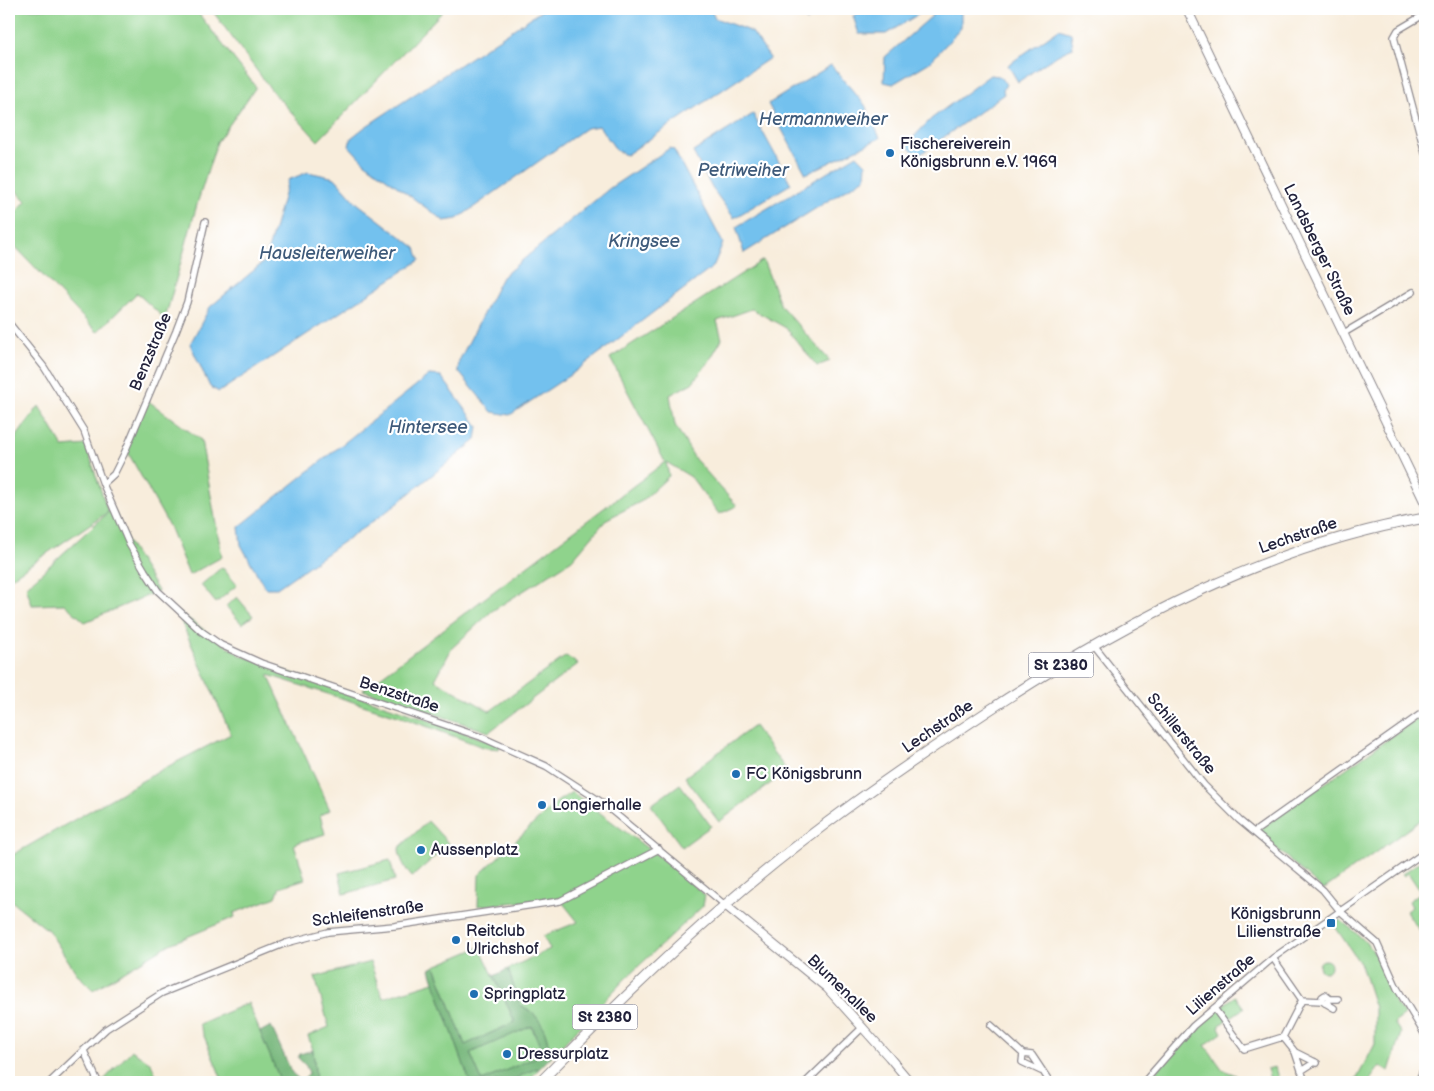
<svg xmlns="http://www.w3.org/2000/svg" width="1434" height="1091" font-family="'Balsamiq Sans',sans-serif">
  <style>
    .green { fill: #8fd38c; stroke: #587a64 }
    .forest { fill: #73b578; stroke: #4a6c5a; fill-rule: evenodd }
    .water { fill: #73c1ee; stroke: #4a7294 }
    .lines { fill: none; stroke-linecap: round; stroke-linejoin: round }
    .street-casing { stroke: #8d888c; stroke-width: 8 }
    .secondary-casing { stroke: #8d888c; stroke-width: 10 }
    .primary-casing { stroke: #8d888c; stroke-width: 11 }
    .street { stroke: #fff; stroke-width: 5.5 }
    .secondary { stroke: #fff; stroke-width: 8 }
    .primary { stroke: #fff; stroke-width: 9 }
    .poi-dot { fill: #1f6fb2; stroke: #fff; stroke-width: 2 }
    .labels { text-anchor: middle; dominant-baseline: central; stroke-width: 4.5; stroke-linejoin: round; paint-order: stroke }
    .shield { fill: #fff; stroke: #646476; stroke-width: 1 }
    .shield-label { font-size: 15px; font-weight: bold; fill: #22223b }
    .poi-label { font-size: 16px; fill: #22223b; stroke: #fff; text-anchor: start }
    .street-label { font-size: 16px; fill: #22223b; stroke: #fff }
    .water-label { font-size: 18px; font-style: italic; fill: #3e5a7a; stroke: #fff }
  </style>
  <rect width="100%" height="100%" fill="#fff"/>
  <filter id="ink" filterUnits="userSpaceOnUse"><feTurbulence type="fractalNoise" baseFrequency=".02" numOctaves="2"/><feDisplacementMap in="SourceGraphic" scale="10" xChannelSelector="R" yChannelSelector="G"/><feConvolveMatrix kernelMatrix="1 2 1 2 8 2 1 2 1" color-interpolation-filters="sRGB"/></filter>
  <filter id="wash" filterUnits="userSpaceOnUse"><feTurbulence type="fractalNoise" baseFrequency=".0096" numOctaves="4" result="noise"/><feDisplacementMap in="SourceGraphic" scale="20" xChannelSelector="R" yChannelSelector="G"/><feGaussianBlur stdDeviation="1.12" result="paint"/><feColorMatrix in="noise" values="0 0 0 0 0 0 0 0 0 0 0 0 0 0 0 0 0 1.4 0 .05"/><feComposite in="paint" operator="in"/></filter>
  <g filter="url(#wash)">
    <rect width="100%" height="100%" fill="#f8eddc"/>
    <path class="green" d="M9,9H195L256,87L217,142L198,201L165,319L137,293L97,332L9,240V220L26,201L9,183Z
      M211,9H445L318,141L272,91Z
      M763,260L781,306L830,361L817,366L786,328L752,309L717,321L722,339L708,363L692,383L670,395L675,425L695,459L737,506L719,514L691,477L666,462L669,476L642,501L607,519L572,560L492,611L452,648L435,680L490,711L566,656L578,664L489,732L363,690L665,462L610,358Z
      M147,400L201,440L222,557L189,575L169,526L126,449Z
      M39,406L63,447L86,445L108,512L9,579V447Z
      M113,508L129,544L158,591L85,622L64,604L32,605L26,587Z
      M222,567L237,585L216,603L201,585Z
      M237,597L253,616L242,624L226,606Z
      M180,613L240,655L500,745L499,749L483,747L404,718L268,675L330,810L320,815L325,834L294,844L305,879L280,887L276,897L234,913L235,917L170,944L93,990L77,974L49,931L9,899V857L163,769L231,734L181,621Z
      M1425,713V817L1323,890L1257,831Z
      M754,726L787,771L719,822L685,777Z
      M680,784L711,826L682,847L651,805Z
      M572,792L662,859L705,895L703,906L626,978L551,1057C546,1033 544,1017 520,1005L508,969L550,949L543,936L578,922L559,898L478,906L479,875L558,801Z
      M428,821L449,844L412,877C406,870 399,858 399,848Z
      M1425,858V939L1406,911L1412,907L1409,901L1421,892L1408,873L1404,876L1402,874Z
      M390,860L395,880L344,894L339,873Z
      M1340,920C1374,946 1378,955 1393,994L1395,1003L1405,1015L1394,1023L1401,1033L1389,1071L1380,1066L1370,1080L1372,1082H1355L1375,1044V1008L1361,965L1334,925Z
      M480,947L515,1022L465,1045L435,966Z
      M1319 966a6 6 0 1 1 12 0a6 6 0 1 1-12 0Z
      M370,962L383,998L434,982L470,1082H316L313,1050L308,1036L329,1027L315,977Z
      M1235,996L1244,1008L1221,1024L1219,1027L1222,1033L1205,1045L1223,1070L1236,1075L1238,1082H1145L1210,1015Z
      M248,1003L281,1082H223L199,1024Z
      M531,1026L544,1054L482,1081L470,1053Z
      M132,1050L151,1063L159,1082H102Z
      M1275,1067L1279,1082H1271L1267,1069Z
      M537,1068L538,1070L527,1082H508Z"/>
    <path class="forest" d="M435,966L465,1045L515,1022L494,976L508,969L520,1005C544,1017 546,1033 551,1057L538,1070L537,1068L508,1082H470L434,982L430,969ZM532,1026L543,1054L482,1081L470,1053Z
      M271,1026L292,1073L301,1081L309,1073L306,1066L298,1058L300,1054L313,1050L316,1082H281L260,1032Z"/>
    <path class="water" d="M544,9H710L715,18L752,32L770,58L626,155L617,151L599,126L586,128L457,219L444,221L364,162L349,146L351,138L365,127Z
      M799,9H825L807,21Z
      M865,9H927L886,34H859L853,16Z
      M928,9H961V28L930,62L893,84L884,82L885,57L932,16Z
      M1059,29L1071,33L1073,48C1052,56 1036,70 1018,82L1008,65Z
      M831,65L865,105L880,138L806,174L768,104Z
      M990,75L999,76L1006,84L1003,90L1004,94L919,155L910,149L907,144L931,119Z
      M753,114L791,184L734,218L712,188L693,152Z
      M670,148L674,150L723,243L713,267L576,371L510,415L492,412L458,371L459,361L502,277L610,188Z
      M857,155L866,164L865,178L744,253L736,227Z
      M308,172L335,178L357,203L416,248L420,260L219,392L210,387L190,344L210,307L265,261L288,180Z
      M429,375L441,376L478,426L476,440L386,512L277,588H265L241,545L239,527Z"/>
  </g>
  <g filter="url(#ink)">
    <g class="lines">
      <defs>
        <path id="street" d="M1425,14L1398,30L1394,37L1425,153
          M9,323L44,367L84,431L103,484L129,544L145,571L158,591L201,631L221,645L261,663L481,737L546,766L600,801L725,905
          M1344,333L1413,292
          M103,484L114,474L124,454L176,331L187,302L205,222
          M1094,646L1204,785L1239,820L1323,890L1340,911L1377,943L1397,988L1425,1035
          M1254,832L1425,711
          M1330,999H1338
          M1302,1000L1322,1001
          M1325,1003L1330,999L1325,995L1322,997V1001L1334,1008
          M1214,1008L1244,1049L1283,1037L1302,1000L1273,958
          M991,1025L1023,1054
          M1283,1037L1295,1052L1317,1063
          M84,1051L98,1082
          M1295,1052L1305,1082
          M1041,1071L1022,1062L1023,1054L1032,1055L1050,1082
          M1301,1071L1315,1062
          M50,1082L106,1029L162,993L286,943L328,932L394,926L560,901L659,849
          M806,1082L863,1027
          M1144,1082L1193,1026L1273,958L1425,852
          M1418,1082L1425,1066"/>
        <path id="secondary" d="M1187,9L1425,503
          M725,905L827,988L889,1057L910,1082"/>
        <path id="primary" d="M540,1082C600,1021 660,961 725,905C807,833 897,771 988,711C1122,623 1266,546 1425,518"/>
      </defs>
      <use href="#street" class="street-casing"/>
      <use href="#secondary" class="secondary-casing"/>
      <use href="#primary" class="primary-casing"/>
      <use href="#street" class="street"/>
      <use href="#secondary" class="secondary"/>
      <use href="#primary" class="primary"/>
    </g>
  </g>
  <g class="poi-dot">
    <circle cx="890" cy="153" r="5"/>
    <circle cx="736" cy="774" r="5"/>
    <circle cx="542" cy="805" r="5"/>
    <circle cx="421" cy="850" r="5"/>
    <rect x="1326" y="918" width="10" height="10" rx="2.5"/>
    <circle cx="456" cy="940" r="5"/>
    <circle cx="474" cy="994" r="5"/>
    <circle cx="507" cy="1054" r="5"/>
  </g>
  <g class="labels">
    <g class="shield">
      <rect x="1028.5" y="652.5" width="65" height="25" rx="4"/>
      <rect x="572.5" y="1004.5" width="65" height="25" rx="4"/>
    </g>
    <g class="shield-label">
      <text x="1061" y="665">St 2380</text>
      <text x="605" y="1017">St 2380</text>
    </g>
    <g class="poi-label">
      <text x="900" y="144">Fischereiverein<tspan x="900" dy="18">Königsbrunn e.V. 1969</tspan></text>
      <text x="746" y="774">FC Königsbrunn</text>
      <text x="552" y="805">Longierhalle</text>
      <text x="431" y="850">Aussenplatz</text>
      <text x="1321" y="914" text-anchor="end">Königsbrunn<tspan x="1321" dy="18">Lilienstraße</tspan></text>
      <text x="466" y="931">Reitclub<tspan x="466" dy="18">Ulrichshof</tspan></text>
      <text x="484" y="994">Springplatz</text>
      <text x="517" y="1054">Dressurplatz</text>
    </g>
    <g class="street-label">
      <text transform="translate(1319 250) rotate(64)">Landsberger Straße</text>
      <text transform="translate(151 352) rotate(-67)">Benzstraße</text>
      <text transform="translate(1298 536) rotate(-19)">Lechstraße</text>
      <text transform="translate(399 695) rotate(18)">Benzstraße</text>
      <text transform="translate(938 727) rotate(-34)">Lechstraße</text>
      <text transform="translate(1181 734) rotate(51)">Schillerstraße</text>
      <text transform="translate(368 914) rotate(-8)">Schleifenstraße</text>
      <text transform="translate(1221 985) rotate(-41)">Lilienstraße</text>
      <text transform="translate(842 989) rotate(44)">Blumenallee</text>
    </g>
    <g class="water-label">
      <text x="823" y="119">Hermannweiher</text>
      <text x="743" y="170">Petriweiher</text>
      <text x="644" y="241">Kringsee</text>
      <text x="327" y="253">Hausleiterweiher</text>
      <text x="428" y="427">Hintersee</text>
    </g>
  </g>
  <rect width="1434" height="1091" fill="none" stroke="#fff" stroke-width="30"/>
</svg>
